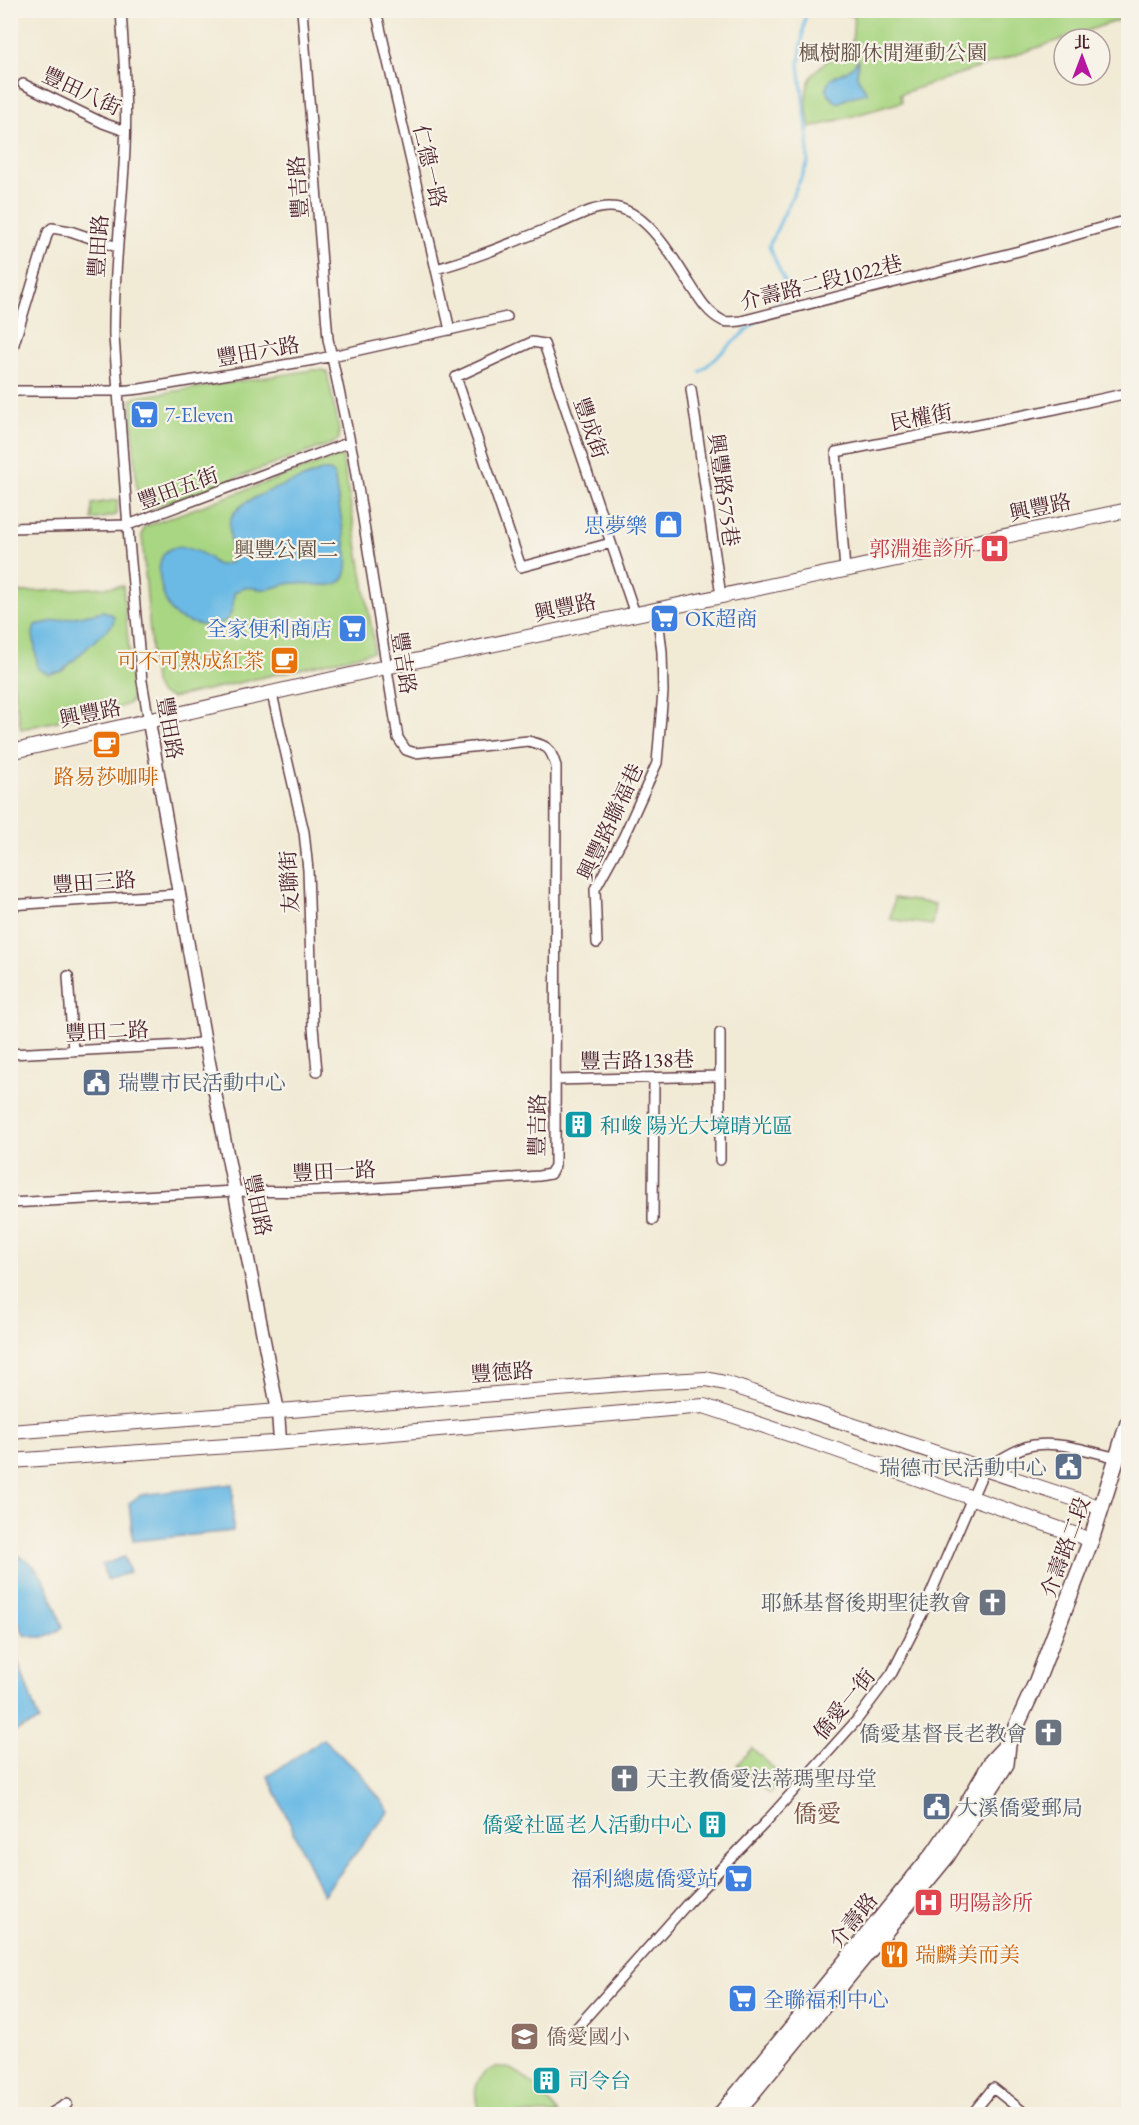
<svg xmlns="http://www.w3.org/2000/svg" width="1139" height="2125" font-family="'EB Garamond','Noto Serif TC',serif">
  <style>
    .green { fill: #a9d682; stroke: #7a7a56; stroke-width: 1.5 }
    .water { fill: #6abae5; stroke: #5a6c88; stroke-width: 1.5 }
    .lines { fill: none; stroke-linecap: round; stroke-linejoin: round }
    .stream { stroke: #6abae5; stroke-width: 3 }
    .minor-casing { stroke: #633d44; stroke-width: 12 }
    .tertiary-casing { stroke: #633d44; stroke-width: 15 }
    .secondary-casing { stroke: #633d44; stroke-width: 16 }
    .primary-casing { stroke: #633d44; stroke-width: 18 }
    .minor { stroke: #fff; stroke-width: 9 }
    .tertiary { stroke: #fff; stroke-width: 12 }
    .secondary { stroke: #fff; stroke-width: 14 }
    .primary { stroke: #fff; stroke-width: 15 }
    .labels { text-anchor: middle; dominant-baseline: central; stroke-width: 4.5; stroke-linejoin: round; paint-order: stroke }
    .park-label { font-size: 21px; fill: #624d41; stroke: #f7f3e8 }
    .street-label { font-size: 21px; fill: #4a1f2b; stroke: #f7f3e8 }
    .shop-label { font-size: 21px; fill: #366cbe; stroke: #f7f3e8; text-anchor: start }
    .health-label { font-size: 21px; fill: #be3a42; stroke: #f7f3e8; text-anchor: end }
    .food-label { font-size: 21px; fill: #c56008; stroke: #f7f3e8; text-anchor: end }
    .service-label { font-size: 21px; fill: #4e5e75; stroke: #f7f3e8; text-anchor: start }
    .culture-label { font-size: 21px; fill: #0d838f; stroke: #f7f3e8; text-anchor: start }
    .worship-label { font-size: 21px; fill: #5b616d; stroke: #f7f3e8; text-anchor: end }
    .education-label { font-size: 21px; fill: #785e54; stroke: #f7f3e8; text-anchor: start }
    .quarter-label { font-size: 24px; fill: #7d5145; stroke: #f7f3e8 }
  </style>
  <rect width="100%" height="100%" fill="#f7f3e8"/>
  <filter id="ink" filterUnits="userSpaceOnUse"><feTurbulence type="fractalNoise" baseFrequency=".0167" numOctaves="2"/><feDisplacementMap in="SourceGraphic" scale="12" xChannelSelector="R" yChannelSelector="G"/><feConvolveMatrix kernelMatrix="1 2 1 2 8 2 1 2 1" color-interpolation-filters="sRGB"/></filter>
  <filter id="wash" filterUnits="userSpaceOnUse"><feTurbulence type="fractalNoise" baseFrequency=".008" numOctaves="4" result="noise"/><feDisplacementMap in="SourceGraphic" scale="24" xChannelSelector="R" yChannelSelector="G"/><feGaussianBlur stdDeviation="1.35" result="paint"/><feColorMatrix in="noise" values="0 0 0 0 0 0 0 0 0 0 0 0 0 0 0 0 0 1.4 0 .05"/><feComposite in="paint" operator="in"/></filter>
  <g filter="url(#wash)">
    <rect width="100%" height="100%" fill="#f1ead5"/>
    <path class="green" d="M834,11H1128V17L900,94L902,102L810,128C799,75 812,72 852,43L854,16Z
      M313,370H322L327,372L339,430V439L333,443L147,510L141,507L137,493L131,400L137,397Z
      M342,455L374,643L373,652L172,698L159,693L154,683L142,535L144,527Z
      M118,500L116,515L92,520V504Z
      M123,586L133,694L130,703L120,707L21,729L11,674L10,593Z
      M894,898L935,904L932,925L890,919Z
      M752,1748L783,1777L769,1793L737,1765Z
      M496,2067C521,2064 544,2097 559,2114H483C470,2096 474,2075 496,2067Z"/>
    <path class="water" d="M858,60L857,76L867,93L850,97L838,103C827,97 821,86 834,77C838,74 843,73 847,71C851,68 855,64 858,60Z
      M321,471H330L334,474L347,554C351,596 325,584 297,583C285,582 276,589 265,589C258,590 249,586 242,588C239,590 236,592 234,593C233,603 234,612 227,619C217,631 181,624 172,612C162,599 149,555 173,548C184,545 199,551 208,557C212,560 214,564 219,565C223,565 228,563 232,562C233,549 228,533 230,521C235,497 300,481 321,471Z
      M104,611L114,616L113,624L62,671L49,674L38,669L33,634L35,625Z
      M233,1484V1531L133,1541L129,1503L141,1495Z
      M18,1555C45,1567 53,1602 63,1627C48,1639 42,1639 24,1635L11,1605V1558Z
      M124,1557L130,1572L107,1580L102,1565Z
      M15,1653L39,1721L11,1733V1655Z
      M323,1739L361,1774L389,1811L323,1895L268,1776Z"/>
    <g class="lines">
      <path class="stream" d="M768,311L789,292L769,246L808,163V137L799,65L806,10
        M700,372L759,319"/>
    </g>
  </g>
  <g filter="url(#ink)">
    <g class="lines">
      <defs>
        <path id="minor" d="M121,10C124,56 127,103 125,149C122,212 113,274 114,337L129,541L142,681L149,722
          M376,10L450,330
          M23,84L103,123L125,131
          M436,269C477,258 516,241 556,225C572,219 593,206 611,207C646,208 673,258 690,284C699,298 707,313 723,321C728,323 735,321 741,321L1019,251L1128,220
          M10,357L48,232L52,228L70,231L117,247
          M691,389L721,596
          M10,391H119L140,389L314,360L507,317
          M10,528L128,525L350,442
          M611,543L521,567L456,377L532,342L544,344L635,614
          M845,570L836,452L1055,409L1128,393
          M272,694L304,832L308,870L313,1027L317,1071
          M10,905L179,894
          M597,943L595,889L623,838L657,763L663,692L662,652L657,609
          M68,976L73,1051
          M720,1033V1160
          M10,1054L185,1045L205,1042
          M555,1080L719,1076
          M10,1203L235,1191C336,1194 438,1183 539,1176L550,1174L555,1166L556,766C550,746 547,746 528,741L415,753L406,750L398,738L353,456L328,339L302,10
          M653,1220L654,1078
          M572,2033L688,1903L764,1824L856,1721L892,1673L922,1614L984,1470C997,1461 1018,1447 1034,1445C1062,1441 1091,1452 1118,1458
          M50,2114L67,2104
          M972,2114L993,2088L1026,2114"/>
        <path id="tertiary" d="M149,722L205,1042L278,1411L280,1442"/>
        <path id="secondary" d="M10,752L386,667L1128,510
          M10,1432L649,1382L706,1379L725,1383L1102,1508
          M10,1461L301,1441L704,1406L834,1449L1091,1540"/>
        <path id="primary" d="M721,2114L934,1853L966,1806L992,1761L1008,1744L1036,1683L1091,1540L1128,1423
          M735,2114L947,1856L1006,1764L1008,1744"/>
      </defs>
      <use href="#minor" class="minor-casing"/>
      <use href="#tertiary" class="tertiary-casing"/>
      <use href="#secondary" class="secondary-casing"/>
      <use href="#primary" class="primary-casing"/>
      <use href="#minor" class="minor"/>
      <use href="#tertiary" class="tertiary"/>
      <use href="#secondary" class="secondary"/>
      <use href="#primary" class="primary"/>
    </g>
  </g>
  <defs>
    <symbol id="supermarket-square" viewBox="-11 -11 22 22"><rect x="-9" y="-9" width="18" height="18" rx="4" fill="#3f7fe0" stroke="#f7f3e8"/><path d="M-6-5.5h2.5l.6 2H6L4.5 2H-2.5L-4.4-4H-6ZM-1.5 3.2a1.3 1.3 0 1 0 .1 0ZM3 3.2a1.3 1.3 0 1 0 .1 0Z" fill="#fff"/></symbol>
    <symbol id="shop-square" viewBox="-11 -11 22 22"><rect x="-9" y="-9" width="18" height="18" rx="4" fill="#3f7fe0" stroke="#f7f3e8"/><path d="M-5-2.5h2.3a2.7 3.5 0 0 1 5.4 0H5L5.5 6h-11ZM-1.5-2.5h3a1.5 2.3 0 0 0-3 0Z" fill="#fff"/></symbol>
    <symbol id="hospital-square" viewBox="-11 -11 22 22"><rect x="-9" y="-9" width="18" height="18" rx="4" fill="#e0444e" stroke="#f7f3e8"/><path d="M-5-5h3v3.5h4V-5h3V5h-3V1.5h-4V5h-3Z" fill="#fff"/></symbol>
    <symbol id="cafe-square" viewBox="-11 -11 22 22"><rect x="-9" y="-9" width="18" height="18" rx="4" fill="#e8710a" stroke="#f7f3e8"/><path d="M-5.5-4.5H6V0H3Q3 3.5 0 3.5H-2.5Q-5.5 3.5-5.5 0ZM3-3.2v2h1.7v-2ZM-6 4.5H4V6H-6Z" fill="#fff"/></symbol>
    <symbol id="civic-square" viewBox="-11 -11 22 22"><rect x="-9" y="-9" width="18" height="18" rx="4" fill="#5c6f8a" stroke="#f7f3e8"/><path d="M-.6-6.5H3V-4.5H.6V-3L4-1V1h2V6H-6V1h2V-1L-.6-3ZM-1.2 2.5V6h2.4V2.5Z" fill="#fff"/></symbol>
    <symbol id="building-square" viewBox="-11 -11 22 22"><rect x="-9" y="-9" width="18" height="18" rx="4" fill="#0f9aa8" stroke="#f7f3e8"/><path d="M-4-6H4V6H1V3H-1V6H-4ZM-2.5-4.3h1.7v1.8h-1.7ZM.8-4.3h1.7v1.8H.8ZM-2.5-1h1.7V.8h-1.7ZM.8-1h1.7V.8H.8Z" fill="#fff"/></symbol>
    <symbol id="church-square" viewBox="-11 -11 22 22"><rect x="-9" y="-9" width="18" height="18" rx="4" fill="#6b7280" stroke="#f7f3e8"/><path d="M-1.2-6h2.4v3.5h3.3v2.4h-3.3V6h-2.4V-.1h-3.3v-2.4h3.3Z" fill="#fff"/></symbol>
    <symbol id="restaurant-square" viewBox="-11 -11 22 22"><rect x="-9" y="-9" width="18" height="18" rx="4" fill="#e8710a" stroke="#f7f3e8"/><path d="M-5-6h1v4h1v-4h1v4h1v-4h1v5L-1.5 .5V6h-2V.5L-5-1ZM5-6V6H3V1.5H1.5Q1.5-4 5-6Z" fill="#fff"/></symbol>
    <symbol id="school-square" viewBox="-11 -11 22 22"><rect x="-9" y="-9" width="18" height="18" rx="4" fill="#8d6e63" stroke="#f7f3e8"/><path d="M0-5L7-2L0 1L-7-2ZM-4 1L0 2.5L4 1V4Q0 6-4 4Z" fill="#fff"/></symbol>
  </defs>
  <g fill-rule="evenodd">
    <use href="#supermarket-square" x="128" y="398" width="33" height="33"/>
    <use href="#shop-square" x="652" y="508" width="33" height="33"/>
    <use href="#hospital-square" x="978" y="532" width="33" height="33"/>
    <use href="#supermarket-square" x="648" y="602" width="33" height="33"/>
    <use href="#supermarket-square" x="336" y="612" width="33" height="33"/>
    <use href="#cafe-square" x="268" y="644" width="33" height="33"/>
    <use href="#cafe-square" x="90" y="728" width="33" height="33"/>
    <use href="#civic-square" x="80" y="1066" width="33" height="33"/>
    <use href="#building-square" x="562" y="1108" width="33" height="33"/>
    <use href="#civic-square" x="1052" y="1450" width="33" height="33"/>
    <use href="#church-square" x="976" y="1586" width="33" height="33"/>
    <use href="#church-square" x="1032" y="1716" width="33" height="33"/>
    <use href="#church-square" x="608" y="1762" width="33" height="33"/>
    <use href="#civic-square" x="920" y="1790" width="33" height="33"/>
    <use href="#building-square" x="696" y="1808" width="33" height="33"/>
    <use href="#supermarket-square" x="722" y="1862" width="33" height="33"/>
    <use href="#hospital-square" x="912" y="1886" width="33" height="33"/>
    <use href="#restaurant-square" x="878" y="1938" width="33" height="33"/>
    <use href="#supermarket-square" x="726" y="1982" width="33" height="33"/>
    <use href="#school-square" x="508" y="2020" width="33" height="33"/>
    <use href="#building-square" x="530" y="2064" width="33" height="33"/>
  </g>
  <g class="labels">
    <g class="park-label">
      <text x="893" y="52">楓樹腳休閒運動公園</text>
      <text x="286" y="549">興豐公園二</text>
    </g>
    <g class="street-label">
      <text transform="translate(82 91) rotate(25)">豐田八街</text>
      <text transform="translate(430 166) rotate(77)">仁德一路</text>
      <text transform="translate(298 187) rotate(-94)">豐吉路</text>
      <text transform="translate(98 246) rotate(-86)">豐田路</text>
      <text transform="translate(821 282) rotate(-14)">介壽路二段1022巷</text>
      <text transform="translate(258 351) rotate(-10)">豐田六路</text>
      <text transform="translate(921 417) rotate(-11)">民權街</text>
      <text transform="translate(591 428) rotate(71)">豐成街</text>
      <text transform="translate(178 488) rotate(-20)">豐田五街</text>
      <text transform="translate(724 490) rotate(82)">興豐路575巷</text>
      <text transform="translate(1040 507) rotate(-12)">興豐路</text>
      <text transform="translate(565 607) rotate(-12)">興豐路</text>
      <text transform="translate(404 663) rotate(81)">豐吉路</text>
      <text transform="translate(90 713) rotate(-12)">興豐路</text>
      <text transform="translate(170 728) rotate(80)">豐田路</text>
      <text transform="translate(610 822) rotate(-65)">興豐路聯福巷</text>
      <text transform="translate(94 882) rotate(-4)">豐田三路</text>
      <text transform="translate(289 882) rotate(-93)">友聯街</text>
      <text transform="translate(107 1031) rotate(-3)">豐田二路</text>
      <text transform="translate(637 1060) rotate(-1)">豐吉路138巷</text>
      <text transform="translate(537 1125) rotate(-89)">豐吉路</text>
      <text transform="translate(334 1171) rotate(-3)">豐田一路</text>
      <text transform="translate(258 1205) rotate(78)">豐田路</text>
      <text transform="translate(502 1372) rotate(-4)">豐德路</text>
      <text transform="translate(1065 1547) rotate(-70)">介壽路二段</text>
      <text transform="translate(844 1704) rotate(-51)">僑愛一街</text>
      <text transform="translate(853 1920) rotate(-51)">介壽路</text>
    </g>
    <g class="shop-label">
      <text x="165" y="414">7-Eleven</text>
      <text x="647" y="525" text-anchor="end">思夢樂</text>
      <text x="685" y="618">OK超商</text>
      <text x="332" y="628" text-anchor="end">全家便利商店</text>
      <text x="718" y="1878" text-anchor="end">福利總處僑愛站</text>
      <text x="763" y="1999">全聯福利中心</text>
    </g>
    <g class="health-label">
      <text x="974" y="548">郭淵進診所</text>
      <text x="949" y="1902" text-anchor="start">明陽診所</text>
    </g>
    <g class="food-label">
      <text x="264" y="660">可不可熟成紅茶</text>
      <text x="106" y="776" text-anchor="middle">路易莎咖啡</text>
      <text x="915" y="1954" text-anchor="start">瑞麟美而美</text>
    </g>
    <g class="service-label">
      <text x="118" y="1082">瑞豐市民活動中心</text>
      <text x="1047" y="1467" text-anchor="end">瑞德市民活動中心</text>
      <text x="957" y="1807">大溪僑愛郵局</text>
    </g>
    <g class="culture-label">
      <text x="600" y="1125">和峻 陽光大境晴光區</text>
      <text x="692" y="1824" text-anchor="end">僑愛社區老人活動中心</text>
      <text x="568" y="2080">司令台</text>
    </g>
    <g class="worship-label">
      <text x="971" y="1602">耶穌基督後期聖徒教會</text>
      <text x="1027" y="1733">僑愛基督長老教會</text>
      <text x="646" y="1778" text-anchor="start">天主教僑愛法蒂瑪聖母堂</text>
    </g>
    <g class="education-label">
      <text x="546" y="2036">僑愛國小</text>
    </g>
    <g class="quarter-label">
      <text x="817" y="1813">僑愛</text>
    </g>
  </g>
  <rect width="1139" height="2125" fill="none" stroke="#f7f3e8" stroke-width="36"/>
  <g transform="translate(1082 57)"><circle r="28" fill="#f7f3e8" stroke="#b29e9c" stroke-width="1.5"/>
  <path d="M0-4.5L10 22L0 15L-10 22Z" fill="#b5179e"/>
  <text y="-9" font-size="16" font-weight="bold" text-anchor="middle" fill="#4a1f2b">北</text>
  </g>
</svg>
